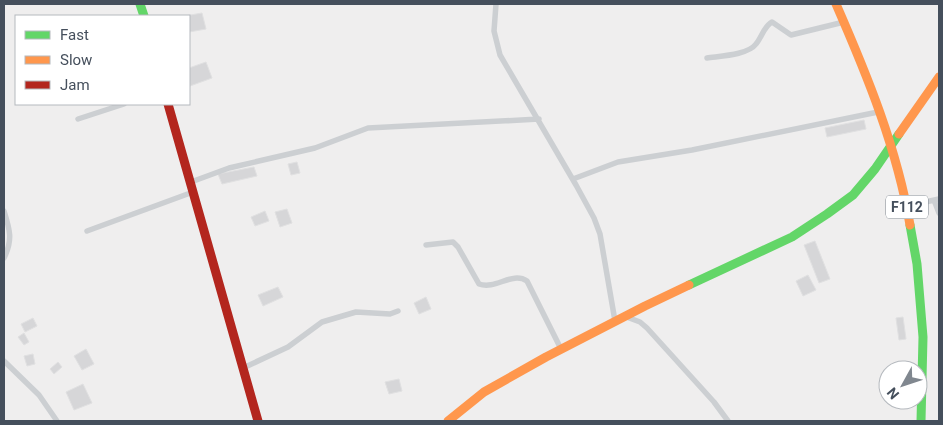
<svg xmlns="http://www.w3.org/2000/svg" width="943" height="425" font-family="Roboto,sans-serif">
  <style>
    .building { fill: #d6d6d8; stroke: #e0e0e1 }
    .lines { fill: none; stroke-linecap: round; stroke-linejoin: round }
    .street { stroke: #cccfd2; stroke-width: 5.5 }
    .fast { stroke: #63d668; stroke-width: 9 }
    .slow { stroke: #ff974d; stroke-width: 9 }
    .jam { stroke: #b3261e; stroke-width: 9 }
    .labels { text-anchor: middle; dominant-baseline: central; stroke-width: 5; stroke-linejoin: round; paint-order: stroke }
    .shield { fill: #fff; stroke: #7d848d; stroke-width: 1 }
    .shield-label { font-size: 14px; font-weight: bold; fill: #454f5c }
  </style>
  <rect width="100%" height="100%" fill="#efeeee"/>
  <path class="building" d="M202,13L206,29L189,32V16H185Z
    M206,62L212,78L190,86L189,68Z
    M864,120L866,129L827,137L825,128Z
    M297,162L300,173L291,175L288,164Z
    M254,167L257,176L222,184L218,174Z
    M287,209L292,223L280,227L275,212Z
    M265,211L269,221L255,226L251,217Z
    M815,241L830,279L819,283L804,245Z
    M808,275L816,290L803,296L796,281Z
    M278,287L283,297L263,306L258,295Z
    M426,297L431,309L419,314L414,303Z
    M903,317L906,339L899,340L896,318Z
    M33,318L37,326L25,332L21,324Z
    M24,333L29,342L24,345L18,337Z
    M86,349L94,364L82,370L74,356Z
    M33,354L35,364L27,366L24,356Z
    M58,362L62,367L54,374L50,369Z
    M399,379L402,391L389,394L385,382Z
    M83,384L92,403L74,410L66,392Z"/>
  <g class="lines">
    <path class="street" d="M496,4L494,31L500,55L576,185L594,218L600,234L615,321
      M707,58C720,56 748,55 756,44C762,37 764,26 772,22L791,35L844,22
      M78,119L124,104
      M573,179L618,162L692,150L878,112
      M191,182L229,168L315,148L368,128L539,119
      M934,200L939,213
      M907,206L939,199
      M87,231L193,192
      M426,245L453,242L458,247L479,284C496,290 512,271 527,281L561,349
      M4,258C13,240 10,230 4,211
      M624,316L640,322L647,328L714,402L728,421
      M4,361L39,395L57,421
      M243,368L288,347L322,322L356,312L390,314L398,311"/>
    <path class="fast" d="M140,4L144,16
      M910,225L917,264L923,337L921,421
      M689,285L792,237L827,214L853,195L875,169L899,134"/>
    <path class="slow" d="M836,4C867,75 897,148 910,225
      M899,134L939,77
      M448,421L484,392L546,357L645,306L689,285"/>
    <path class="jam" d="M168,104L258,421"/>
  </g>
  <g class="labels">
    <rect class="shield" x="886" y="195.5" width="42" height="23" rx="4"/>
    <g class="shield-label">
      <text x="907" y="207">F112</text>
    </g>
  </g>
  <rect width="943" height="425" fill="none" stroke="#454f5c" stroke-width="10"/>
  <rect x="15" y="15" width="175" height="90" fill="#ffffff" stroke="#b5b9be"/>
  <rect x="25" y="31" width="25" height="8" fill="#63d668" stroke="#b5b9be"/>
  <text x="60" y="40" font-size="15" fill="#454f5c">Fast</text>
  <rect x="25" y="56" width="25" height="8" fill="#ff974d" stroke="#b5b9be"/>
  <text x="60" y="65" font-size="15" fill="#454f5c">Slow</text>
  <rect x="25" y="81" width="25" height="8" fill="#b3261e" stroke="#b5b9be"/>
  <text x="60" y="90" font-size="15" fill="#454f5c">Jam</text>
  <g transform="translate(903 385) rotate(230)"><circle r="24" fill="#ffffff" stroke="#b5b9be"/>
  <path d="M0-4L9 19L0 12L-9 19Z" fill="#80878f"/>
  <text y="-8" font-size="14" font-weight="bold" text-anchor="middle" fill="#454f5c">N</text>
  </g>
</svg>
